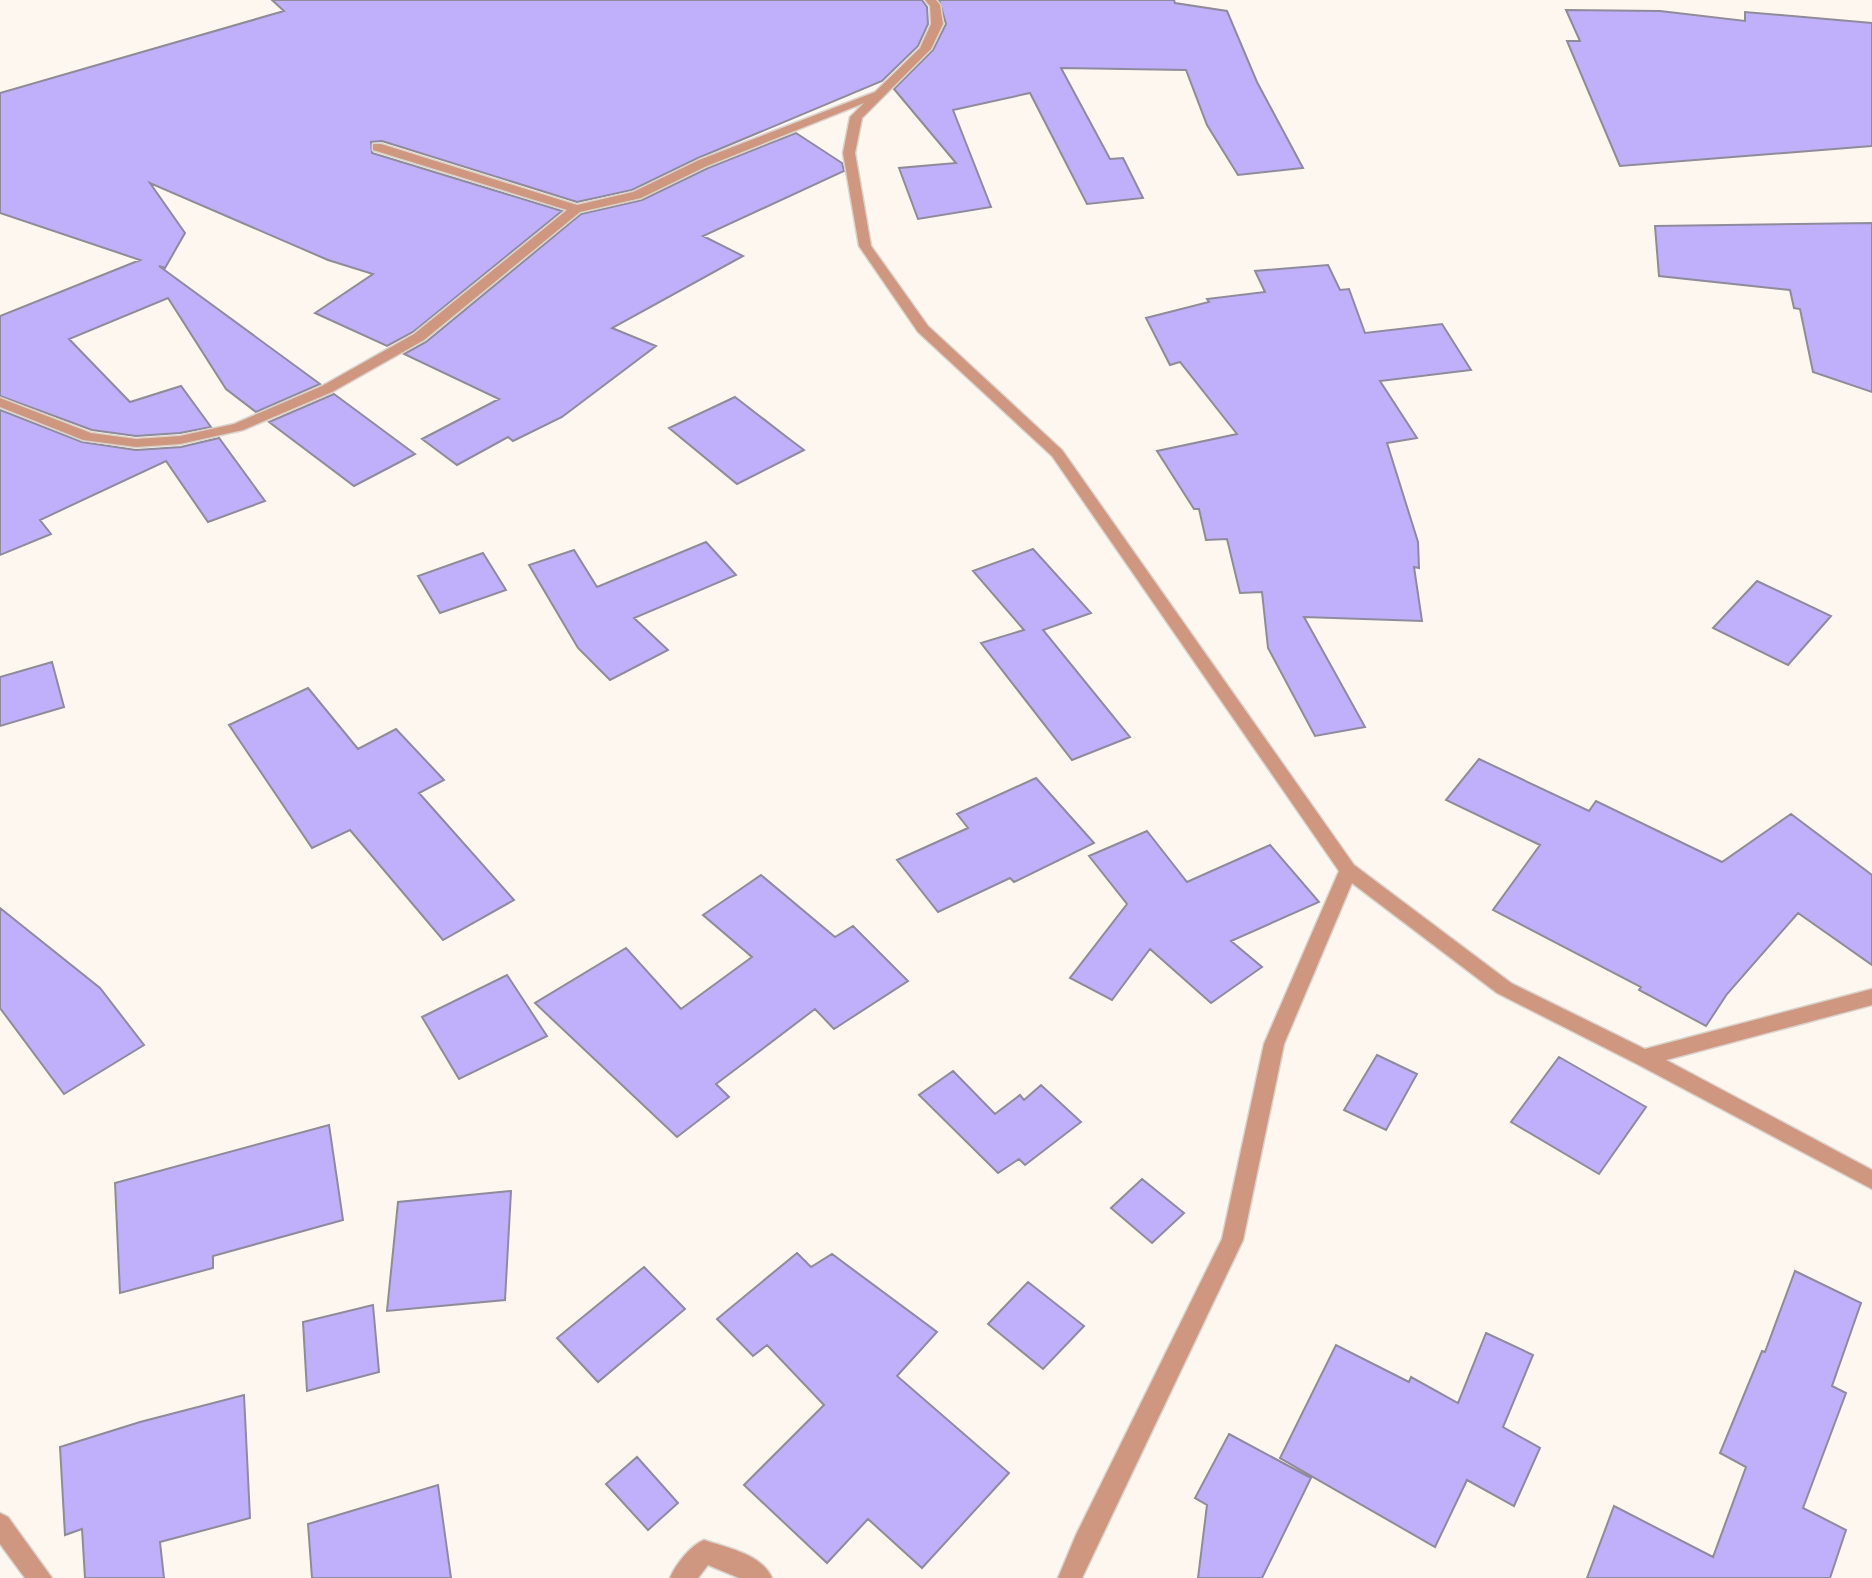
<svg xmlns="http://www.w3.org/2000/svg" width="1872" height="1578" font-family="'Zilla Slab',serif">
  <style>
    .building { fill: #c0affb; stroke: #8e8b9a; stroke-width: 2 }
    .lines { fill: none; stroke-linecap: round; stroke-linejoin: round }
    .minor-casing { stroke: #dad3cc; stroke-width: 3 }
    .minor { fill: #cf9780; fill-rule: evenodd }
  </style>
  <rect width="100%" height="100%" fill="#fef7ef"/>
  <path class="building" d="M272,0H922L927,7L928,24L918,46L882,81L698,158L632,190L577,202L382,141L371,142L372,153L562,211L413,332L387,346L315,313L373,274L328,260L150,183L185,233L165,268L159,266L320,384L256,412L226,389L168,298L69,339L130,402L181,386L211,427L180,433L136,436L92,430L0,396V316L140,260L0,213V93L284,11Z
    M939,0H1174L1175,3L1227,11L1257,82L1303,168L1238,175L1207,125L1186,70L1061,68L1110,159L1123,158L1143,198L1087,204L1030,93L953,110L991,207L918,219L899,168L956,163L894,89L933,50L946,24Z
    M1566,10L1660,11L1745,21V12L1872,23V146L1620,166L1567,41H1580Z
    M796,133L842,163L844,171L703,236L743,256L612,328L656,346L562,417L513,441L508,437L457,465L422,439L499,399L404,354L426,342L581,214L642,200L708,168Z
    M1872,223V392L1813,372L1800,309L1794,308L1790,290L1659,276L1655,226Z
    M1328,265L1340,290L1349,289L1365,333L1442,324L1471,370L1380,381L1417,438L1387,443L1418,542L1419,568L1414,567L1422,621L1304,617L1365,727L1315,736L1268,648L1262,592L1240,593L1227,539L1206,540L1199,509H1194L1157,451L1237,434L1180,362L1170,365L1146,318L1209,302L1207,299L1265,292L1255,271Z
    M334,394L415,454L354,486L269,422Z
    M735,397L788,438L804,450L737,484L669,428Z
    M0,410L82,442L136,450L181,447L219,438L265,501L208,522L166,461L40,520L51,534L0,555Z
    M706,542L736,575L634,618L668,650L610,680L578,648L529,565L574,550L597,587Z
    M1033,549L1091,613L1043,630L1130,737L1072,760L981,643L1024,630L973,571Z
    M483,553L506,590L440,613L418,576Z
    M1757,581L1831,616L1788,665L1713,628Z
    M52,662L64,707L0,726V677Z
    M308,688L358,749L396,729L444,780L419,793L514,900L443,940L350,830L312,848L229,725Z
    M1479,759L1589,811L1596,801L1722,862L1791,814L1872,875V965L1798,913L1727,994L1706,1026L1639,990L1641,987L1493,910L1540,845L1446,800Z
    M1036,778L1094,843L1014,882L1010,878L938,912L897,860L968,828L957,814Z
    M1147,831L1187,882L1270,845L1319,902L1231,941L1262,967L1211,1003L1150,949L1112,1000L1070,978L1127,904L1089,856Z
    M761,875L835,937L853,926L908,981L834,1029L815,1009L716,1084L729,1097L677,1137L535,1003L626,948L681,1009L752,957L703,915Z
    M0,908L100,988L144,1045L64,1094L0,1008Z
    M507,975L547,1036L459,1079L422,1017Z
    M1377,1055L1417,1074L1386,1130L1344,1110Z
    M1559,1057L1646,1107L1599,1174L1511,1122Z
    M953,1071L995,1114L1020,1095L1024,1100L1041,1085L1081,1122L1025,1165L1019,1159L998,1173L919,1095Z
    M329,1125L343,1220L213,1256V1268L120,1293L115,1183Z
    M1142,1179L1184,1213L1152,1243L1111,1208Z
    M511,1191L505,1300L387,1311L398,1202Z
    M797,1253L811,1267L832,1254L937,1332L897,1376L1009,1473L922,1568L868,1519L827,1563L744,1485L824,1405L767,1345L753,1356L717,1319Z
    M644,1267L685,1309L598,1382L557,1338Z
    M1795,1271L1861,1303L1832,1386L1846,1393L1803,1508L1846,1530L1830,1578H1587L1614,1506L1713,1557L1746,1467L1720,1453L1762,1351L1765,1352Z
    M1028,1282L1084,1326L1043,1369L988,1324Z
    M373,1305L379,1372L307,1391L303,1322Z
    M1486,1333L1533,1355L1503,1427L1540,1448L1514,1506L1467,1480L1435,1547L1280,1458L1336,1345L1409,1382L1411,1377L1458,1403Z
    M244,1395L250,1518L160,1542L164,1578H85L82,1529L65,1535L60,1447L140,1422Z
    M1229,1434L1311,1478L1262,1578H1198L1207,1505L1195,1498Z
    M637,1457L678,1503L648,1530L606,1484Z
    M438,1485L451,1578H312L308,1524Z"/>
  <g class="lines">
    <defs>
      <path id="minor" d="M925,0H936L940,5L943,24L931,49L862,118L855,153L871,246L928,326L1062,450L1354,865L1511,983L1645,1049L1872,989V1005L1666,1060L1872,1170V1189L1637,1064L1497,993L1352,883L1284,1044L1243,1240L1082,1578H1058L1076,1535L1222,1239L1264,1044L1339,871L1052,456L918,332L859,246L843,153L850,117L864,103L707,166L641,198L580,212L424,340L332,392L243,430L180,444L136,447L83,440L0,407V398L91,433L136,439L180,436L234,424L322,386L414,334L567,210L373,150V144H381L577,205L633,192L699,160L875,92L920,48L931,24L930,6Z
        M0,1513L8,1517L52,1578H25L0,1544Z
        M704,1540C727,1548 762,1554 772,1578H739L708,1565L698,1578H670C676,1564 690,1546 704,1540Z"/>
    </defs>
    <use href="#minor" class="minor-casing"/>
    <use href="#minor" class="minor"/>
  </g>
</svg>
